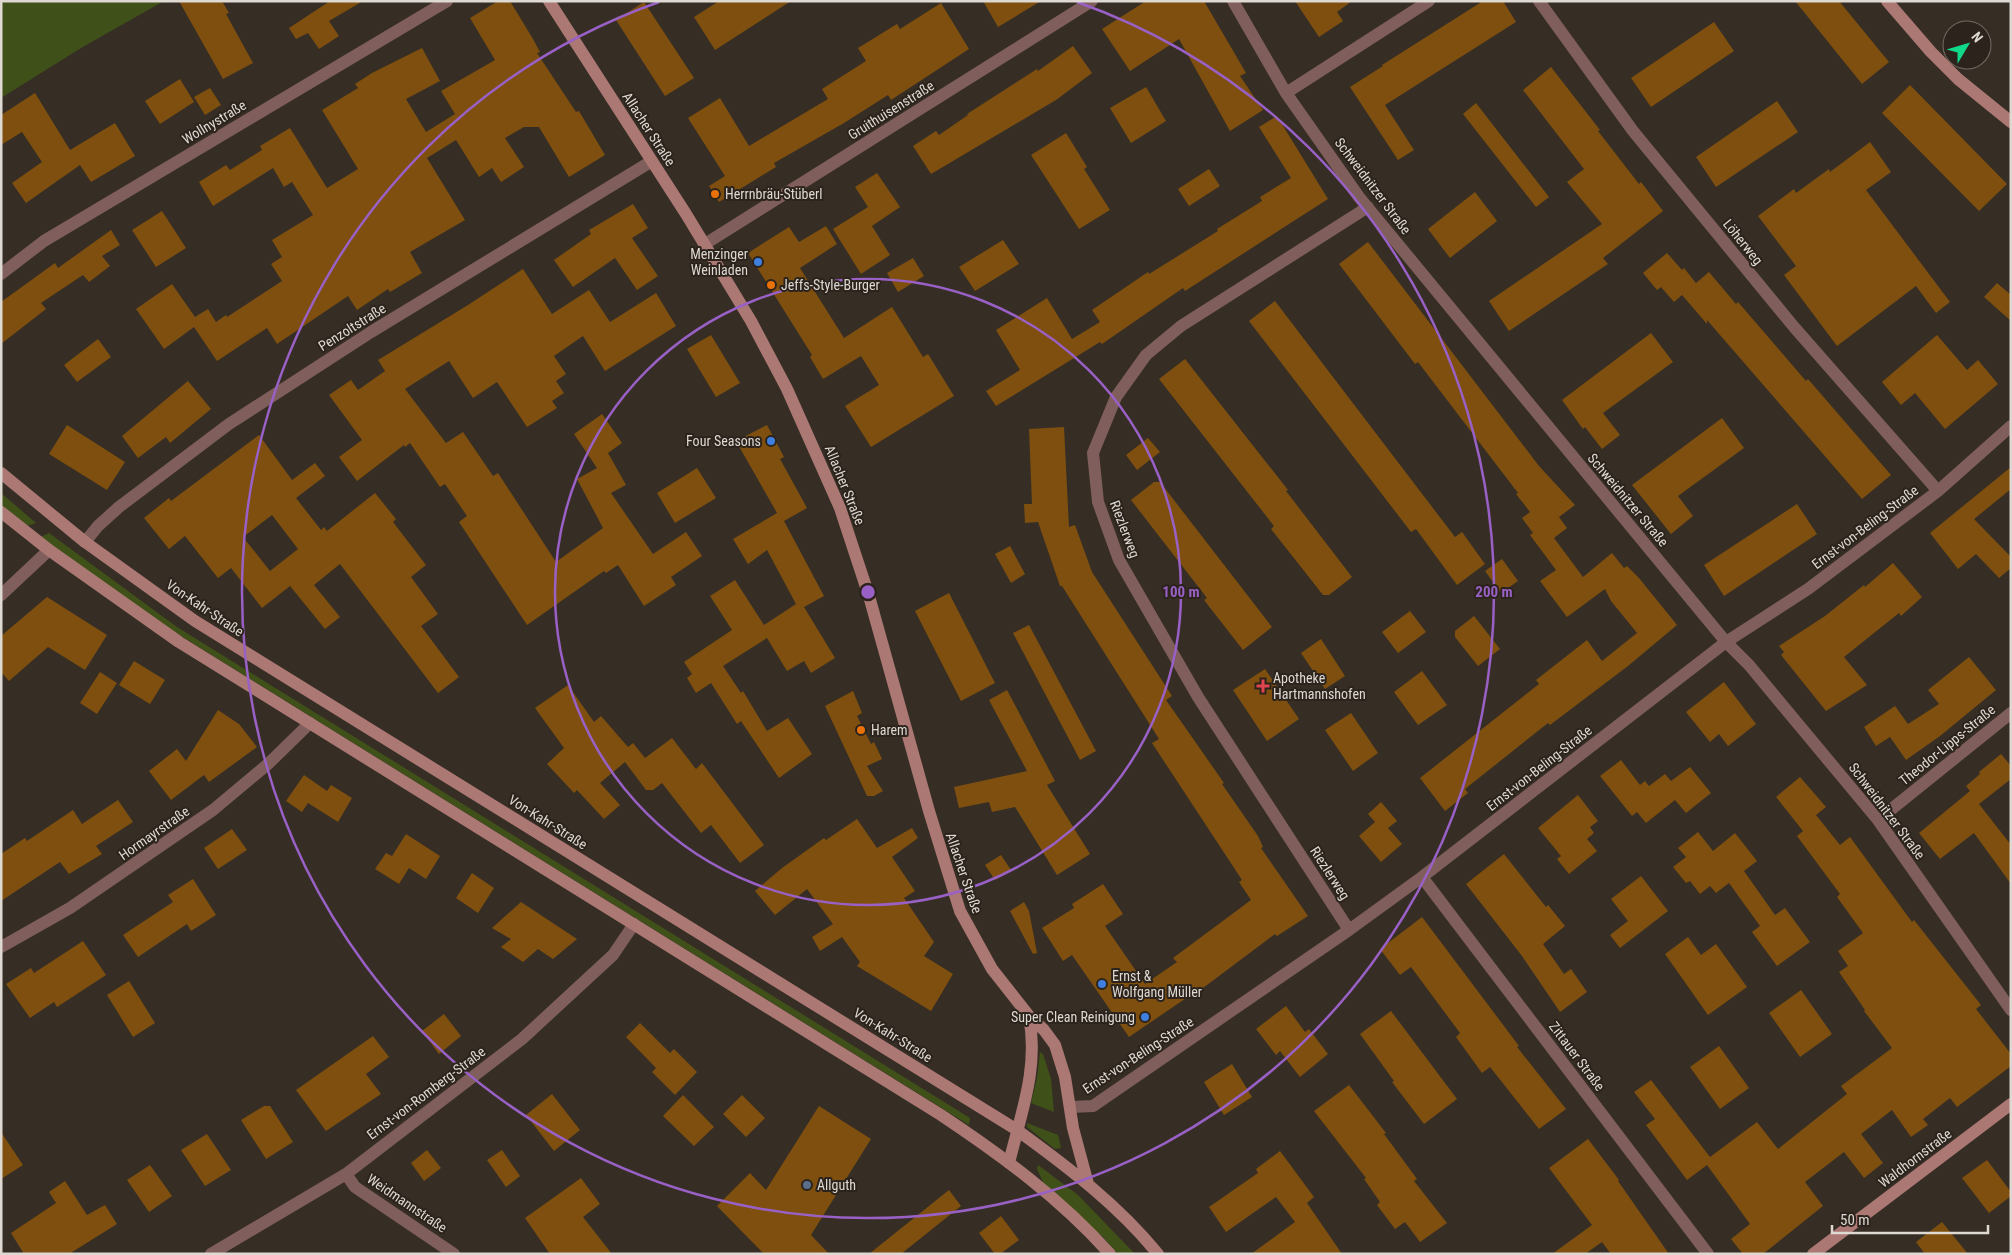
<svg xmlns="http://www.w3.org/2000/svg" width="2012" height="1255" font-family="'Roboto Condensed',sans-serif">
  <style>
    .green { fill: #3f5118 }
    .building { fill: #7e4f0e; fill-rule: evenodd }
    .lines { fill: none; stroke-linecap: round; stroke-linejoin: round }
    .street { stroke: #7f5e5c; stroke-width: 12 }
    .secondary { stroke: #ac7874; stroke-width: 12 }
    .ring { fill: none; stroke: #9960c5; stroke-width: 2.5 }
    .food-dot { fill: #e8710a; stroke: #2c241c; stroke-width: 2 }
    .shop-dot { fill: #3f7fe0; stroke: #2c241c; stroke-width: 2 }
    .health-dot { fill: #e0444e; stroke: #2c241c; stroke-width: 2 }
    .service-dot { fill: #5c6f8a; stroke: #2c241c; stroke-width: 2 }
    .labels { text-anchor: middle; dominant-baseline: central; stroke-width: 4; stroke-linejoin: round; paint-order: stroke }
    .street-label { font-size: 14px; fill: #ded9d3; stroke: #2c241c }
    .poi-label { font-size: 14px; fill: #ded9d3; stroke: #2c241c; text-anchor: start }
    .centre { fill: #9960c5; stroke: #2c241c; stroke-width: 2.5 }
    .ring-label { font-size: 15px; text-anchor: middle; font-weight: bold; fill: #9960c5; stroke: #2c241c; stroke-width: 4; stroke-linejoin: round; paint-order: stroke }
  </style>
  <rect width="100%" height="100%" fill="#362e25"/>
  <path class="green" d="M1,1H164L81,48L1,98Z
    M1,493L36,523L27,526L1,505Z
    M49,533L177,627L970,1118L969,1125L173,631L74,562L41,537Z
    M1040,1052L1043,1054L1051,1079L1054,1112L1031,1103L1037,1078Z
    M1027,1123L1058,1135L1061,1148L1055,1149L1027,1127Z
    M1038,1165L1078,1195L1135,1254H1118L1103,1237L1044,1184L1037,1169Z"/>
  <path class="building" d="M179,1H222L229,13L226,14L253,63L223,79Z
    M330,1H363L329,21L339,36L319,49L308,33L296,39L289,28Z
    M498,1H510L533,39L540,52L537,53L576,112L579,111L605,155L569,177L539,127H524L505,138L524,167L501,182L492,168L479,177L456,140L427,158L465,220L410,252L422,273L390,292L388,289L357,310L348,296L277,344L267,328L217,361L194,327L164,349L136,309L172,284L195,317L208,309L216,322L226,315L227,317L282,281L271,264L282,257L272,240L313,215L292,182L284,187L273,168L213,206L199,182L226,165L230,170L262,150L260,146L290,128L327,188L358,169L322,110L358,88L355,84L372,73L422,48L440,81L406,99L426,132L455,114L441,91L495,60L470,18Z
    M719,1H791L715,50L694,17Z
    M983,1H1041L998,27Z
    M1146,1H1204L1246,73L1240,76L1263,110L1230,131L1179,39L1130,71L1102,29Z
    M1295,1H1352L1337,12L1343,21L1319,37Z
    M1483,1H1503L1516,22L1385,105L1414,150L1398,160L1350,87L1383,66L1382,65Z
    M1795,1H1839L1889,62L1862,84Z
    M644,2L694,78L665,96L616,20Z
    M941,3L969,49L891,100L888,95L844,123L774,163L776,167L719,202L709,186L725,176L688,118L720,98L749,146L828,99L822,89L866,61L858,48L897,24L900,29Z
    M1714,22L1734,51L1651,107L1631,78Z
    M1073,46L1092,73L1056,100L931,174L913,146L936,131L939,135L968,115L967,114L1037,69L1038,71Z
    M1551,67L1600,130L1598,131L1639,184L1641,182L1663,211L1603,258L1608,264L1509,331L1489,301L1602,224L1567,182L1584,169L1523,90Z
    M180,79L194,102L160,124L145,101Z
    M1910,85L2007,184L1979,211L1882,113Z
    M1146,87L1166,121L1131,143L1110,108Z
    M210,88L221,105L205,115L194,97Z
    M35,93L70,150L115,123L135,156L91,182L80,165L26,203L12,183L42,162L22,132L1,145V115Z
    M1777,101L1798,132L1716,187L1696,157Z
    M1476,103L1549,197L1536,207L1463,114Z
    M1277,116L1328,199L1185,291L1183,288L1102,344L1100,342L996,406L986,391L1020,370L996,330L1047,298L1072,339L1100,322L1092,310L1148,272L1149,274L1218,231L1217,229L1262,201L1260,197L1291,178L1259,127Z
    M1066,133L1087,167L1084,169L1110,210L1079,229L1031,155Z
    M1870,142L1891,172L1866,190L1950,302L1936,313L1916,286L1837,346L1784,275L1796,266L1758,216L1794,189L1796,193L1829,169L1830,172Z
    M1209,169L1220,186L1189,206L1178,189Z
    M877,173L900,207L872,226L890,255L861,274L833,229L868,207L855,187Z
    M1475,192L1497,221L1450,258L1428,229Z
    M633,204L648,228L632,238L658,276L637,290L615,258L573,287L554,260L591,234L589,230Z
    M162,211L186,248L156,267L132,230Z
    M826,226L837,244L800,268L844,338L892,307L923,357L928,354L954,396L871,447L845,406L879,385L861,356L823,379L810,357L812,355L748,253L789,227L799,242Z
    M111,230L120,245L102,256L110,266L89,282L83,275L41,303L46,309L1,344V302L55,263L58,268Z
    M1003,240L1019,264L975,291L959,267Z
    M1368,242L1539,466L1575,505L1559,517L1567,528L1554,538L1583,577L1612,553L1624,568L1627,566L1639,578L1677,625L1628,666L1550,725L1548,723L1465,789L1468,793L1445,811L1420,778L1539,684L1536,680L1587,640L1602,661L1637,633L1611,601L1605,589L1567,617L1540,581L1556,570L1530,535L1533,533L1522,518L1530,512L1516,494L1518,493L1418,362L1415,364L1339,264Z
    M1667,253L1682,270L1684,268L1696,283L1709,272L1736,304L1738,302L1806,381L1808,379L1891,475L1862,499L1707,320V324L1682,295L1674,302L1661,287L1657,290L1643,273Z
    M913,258L924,276L898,292L887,273Z
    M523,269L552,314L589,290L610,322L656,293L676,326L605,371L583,336L554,356L566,374L556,381L564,393L552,401L557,408L527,427L497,382L473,398L449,361L405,389L446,443L463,432L493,476L498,473L556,562L603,528L577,479L597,468L574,434L602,414L622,443L608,453L626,485L611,493L653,554L686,532L702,556L671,577L676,585L644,606L618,565L606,573L604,571L527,625L459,522L467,516L445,484L440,487L410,443L405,447L404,445L357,481L339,457L362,440L329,395L351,380L358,390L385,371L378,360L468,305Z
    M1997,283L2011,295V321L1984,297Z
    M1275,301L1455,537L1462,532L1485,564L1457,585L1416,529L1411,532L1249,321Z
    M1651,333L1673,362L1603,413L1620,435L1602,449L1585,427L1583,429L1562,400Z
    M711,335L740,383L716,397L687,349Z
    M1937,335L1967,370L1978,360L1998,384L1945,429L1915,393L1901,405L1882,382Z
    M98,339L111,357L77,382L64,365Z
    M1185,359L1288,490L1286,491L1352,577L1329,595H1323L1271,529L1274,526L1159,379Z
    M188,381L211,409L170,443L166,437L138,458L122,436Z
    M1722,418L1744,448L1678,496L1693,516L1671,534L1632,485Z
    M67,425L125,462L107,490L49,454Z
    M767,425L784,457L780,459L807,508L784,521L824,596L804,607L835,658L811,673L804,661L787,671L767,638L723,666L741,693L743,691L767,731L788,718L812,754L779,778L741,721L737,724L711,683L696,693L687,678L692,674L684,662L732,630L710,596L735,580L764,625L796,604L767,550L748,564L733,539L777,513L736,441Z
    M1064,427L1069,527L1075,525L1092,572L1172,696L1166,700L1224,783L1222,784L1258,836L1263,847L1261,848L1308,916L1277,936L1275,934L1199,991L1198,990L1129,1037L1072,955L1063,961L1042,928L1074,908L1072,904L1103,884L1123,914L1105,926L1145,984L1177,962L1173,958L1251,900L1239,882L1242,880L1152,743L1159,739L1062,586H1060L1038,522L1025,523L1024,504H1032L1029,429Z
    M259,435L292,480L315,463L325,476L296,498L321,530L324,527L327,531L375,493L396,519L393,522L426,565L411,577L438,614L421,626L459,677L438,693L340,564L314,585L340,617L325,629L290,586L262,608L231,568L218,578L185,536L169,549L144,518L169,498L171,501ZM272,515L298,549L270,571L243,537Z
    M1148,438L1160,452L1137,470L1126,455Z
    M2011,467V489L1974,519L2011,557V568L1999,578L1976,554L1958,569L1930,533Z
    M697,468L716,498L675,523L657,493Z
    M1154,482H1160L1272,627L1243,650L1204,600L1207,598L1131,500Z
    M1797,504L1817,534L1724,596L1704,565Z
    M1010,546L1025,574L1011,583L995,554Z
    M1502,559L1518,581L1501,593L1485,571Z
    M1893,563L1922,597L1901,616L1899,613L1844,657L1867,685L1826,711L1781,655L1784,652L1779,646L1825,616L1864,585L1865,587Z
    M949,593L995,683L961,701L915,611Z
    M47,597L107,635L85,670L48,647L9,681L1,672V636Z
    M1410,611L1426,632L1398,653L1382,632Z
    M1474,616L1500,649L1478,666L1455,637V631Z
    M1029,625L1096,751L1080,760L1013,633Z
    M1321,639L1345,676L1325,689L1301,653Z
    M1969,657L1996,690L1940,736L1906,760L1890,737L1876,746L1864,727L1895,706L1908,724L1939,704L1928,690Z
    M134,661L165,680L150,704L119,685Z
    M1265,669L1299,719L1267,741L1233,690Z
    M1422,671L1447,705L1418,725L1394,692Z
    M100,672L117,683L97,714L80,703Z
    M1724,682L1756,724L1728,746L1719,734L1710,742L1686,712Z
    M568,685L594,722L601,716L628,747L633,743L645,758L672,738L696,769L702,763L764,845L740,863L711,825L701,833L662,783L653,790H646L625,762L600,783L620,805L604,819L577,790L574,793L547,764L564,748L535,708Z
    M1007,690L1055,781L1047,785L1090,854L1057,875L1015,807L992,812L989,802L959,808L954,787L1027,771L989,700Z
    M853,691L862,713L857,716L871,744L874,742L882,759L867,766L883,791L874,796H867L825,706Z
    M218,710L239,724L257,747L209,782L204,775L171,800L149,771L177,749L186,761Z
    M1351,713L1378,753L1353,771L1325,730Z
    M2001,754L2011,766V779L1979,804L2011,845V884L1974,833L1940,859L1919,833L1970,791L1966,786L1980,774L1979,772Z
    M1621,760L1640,785L1645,781L1649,786L1665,774L1671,781L1690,767L1711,793L1686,813L1675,800L1646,823L1637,812L1632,816L1600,776Z
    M304,775L327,791L331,785L352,798L338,822L308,803L302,812L286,801Z
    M1800,777L1826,807L1816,815L1840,845L1850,837L1912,922L1914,920L1981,1005L1976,1009L2011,1054V1066L1957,1107L1950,1098L1923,1119L1928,1125L1911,1137L1892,1110L1861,1134L1883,1163L1864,1178L1844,1152L1805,1182L1823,1206L1763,1254H1743L1731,1239L1750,1224L1707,1165L1687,1180L1646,1125L1655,1119L1634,1092L1651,1080L1710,1157L1757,1122L1778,1149L1847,1094L1841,1086L1892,1048L1864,1011L1865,1010L1839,972L1848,966L1838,951L1863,933L1837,897L1840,894L1797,836L1803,831L1776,797Z
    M1578,795L1598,821L1590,827L1594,833L1587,839L1597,851L1569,874L1557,859L1561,856L1538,828Z
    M118,800L133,822L96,846L102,854L69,874L60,862L1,901V854L25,838L27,841L73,810L82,824Z
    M1381,802L1397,821L1388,828L1402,844L1381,862L1359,836L1375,822L1368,814Z
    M857,819L877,848L912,828L918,838L892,857L915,891L904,898L934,942L924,956L953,974L931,1011L857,966L860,962L842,937L820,951L812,937L833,924L807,889L775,915L755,891L782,868L824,838L826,840Z
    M232,829L247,850L218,869L204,848Z
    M1698,832L1713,851L1735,833L1757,861L1744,871L1775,915L1785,908L1810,942L1777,966L1752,932L1760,926L1729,883L1716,893L1710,886L1700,894L1690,881L1686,883L1673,867L1686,857L1678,848Z
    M406,834L440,856L426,879L409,868L399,884L375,869L386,853L392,856Z
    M1504,854L1546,907L1548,905L1565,926L1543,944L1564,974L1571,969L1587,992L1560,1012L1522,956L1466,884Z
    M1001,855L1011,870L995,880L985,865Z
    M472,873L494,888L478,913L456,898Z
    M1641,876L1668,911L1620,948L1610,935L1628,921L1611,899Z
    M193,879L216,915L191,931L187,924L138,957L123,935L173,902L168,895Z
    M521,902L577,939L553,959L538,949L523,962L501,947L511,939L492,928Z
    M1024,902L1029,911L1037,953L1033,954L1010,911Z
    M1422,917L1519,1046L1517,1047L1566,1109L1539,1129L1490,1067L1482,1073L1456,1037L1460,1033L1411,967L1400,975L1380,949Z
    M1688,937L1701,955L1716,944L1747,987L1708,1015L1665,954Z
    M83,941L106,975L57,1007L54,1002L30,1018L6,984L31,968L34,973Z
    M129,981L155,1023L133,1037L107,995Z
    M1801,990L1832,1034L1800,1057L1769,1013Z
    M1286,1006L1305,1032L1309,1029L1328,1054L1300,1077L1280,1051L1276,1055L1256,1029Z
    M1391,1011L1457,1099L1424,1124L1392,1082L1394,1081L1360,1034Z
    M444,1014L461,1036L439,1054L422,1031Z
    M640,1023L670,1053L674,1049L697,1072L675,1095L652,1072L656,1068L626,1037Z
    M373,1036L389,1057L366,1074L381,1094L326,1131L296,1090Z
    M1719,1046L1749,1088L1720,1109L1690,1067Z
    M1232,1064L1252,1097L1224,1115L1204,1082Z
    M1349,1085L1386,1133L1384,1134L1417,1179L1414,1181L1447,1223L1420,1242L1405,1222L1395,1229L1377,1205L1380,1202L1364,1179L1366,1178L1314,1111Z
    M552,1094L580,1130L554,1151L526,1115Z
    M683,1095L714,1127L694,1146L663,1116Z
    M742,1095L765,1118L746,1137L723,1114Z
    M264,1106H270L293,1142L266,1159L241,1120Z
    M819,1106L871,1139L811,1235L829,1254H764L717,1206L750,1173L766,1190Z
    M1,1132L23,1165L1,1179Z
    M207,1134L231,1170L205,1186L181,1150Z
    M1588,1139L1619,1180L1618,1181L1669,1254H1611L1602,1242L1585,1254H1552L1592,1225L1549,1168Z
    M427,1150L441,1168L424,1181L411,1163Z
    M502,1150L520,1176L506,1187L487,1160Z
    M1280,1151L1314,1197L1307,1203L1342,1254H1251L1295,1222L1276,1197L1226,1232L1209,1207L1258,1173L1256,1169Z
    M1987,1160L2011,1192V1196L1989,1213L1962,1178Z
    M150,1165L172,1196L149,1212L127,1180Z
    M581,1178L600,1204L583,1217L612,1254H550L525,1218Z
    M65,1181L87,1215L105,1205L117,1224L69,1254H24L11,1233L56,1203L49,1192Z
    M949,1190L961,1206L901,1254H869Z
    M1001,1216L1019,1240L1000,1254H995L979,1233Z
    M1942,1222L1968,1254H1925L1916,1242Z"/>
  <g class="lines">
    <path class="street" d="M1233,1L1286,93L1359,197L1726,642L1749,665L1878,820L2011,1010
      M1539,1L1633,131L1794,327L1938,491
      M1286,93L1429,1
      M705,244L1092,1
      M1,274L44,241L447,1
      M85,542L98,526L119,507L229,424L371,332L652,161
      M1,595L49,550
      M1878,820L2011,713
      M1422,877L1708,1254
      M1349,930L1198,697L1119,560L1098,502L1093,453L1116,397L1146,355L1181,326L1368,207
      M1,947L70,908L213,810L268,764L310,723
      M1071,1107L1093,1106L1349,930L1422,877L1726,642L1808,589L1938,491L2011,426
      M346,1174L355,1187L454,1254
      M211,1254L346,1174L522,1039L613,955L634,924"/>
    <path class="secondary" d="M549,1L686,214L751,321L787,389L840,508L869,596L929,811L960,911L992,969L1029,1016L1044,1030L1055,1045L1065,1077L1073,1128L1088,1184
      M1887,1L1931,52L1958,79L2011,122
      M1,473L85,542L195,621L1017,1130C1068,1167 1118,1205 1158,1254
      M1,512L49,550L179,642L941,1115C1001,1155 1061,1199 1110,1254
      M1009,1163C1021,1113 1039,1068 1029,1016
      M1813,1254L2011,1104"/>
  </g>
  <g class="ring">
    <circle cx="868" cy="592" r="313"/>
    <path d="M1077 2A626 626 0 1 1 659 2"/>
  </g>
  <g class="food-dot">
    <circle cx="715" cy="194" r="5"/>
    <circle cx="771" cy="285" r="5"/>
    <circle cx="861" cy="730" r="5"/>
  </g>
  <g class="shop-dot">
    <circle cx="758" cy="262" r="5"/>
    <circle cx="771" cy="441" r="5"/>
    <circle cx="1102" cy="984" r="5"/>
    <circle cx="1145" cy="1017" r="5"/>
  </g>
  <path class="health-dot" d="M1260.5 678.5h5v5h5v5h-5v5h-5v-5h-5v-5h5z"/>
  <circle class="service-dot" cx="807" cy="1185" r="5"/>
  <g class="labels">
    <g class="street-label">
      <text transform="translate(891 110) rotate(-32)">Gruithuisenstraße</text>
      <text transform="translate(214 122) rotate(-31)">Wollnystraße</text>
      <text transform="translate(649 129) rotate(57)">Allacher Straße</text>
      <text transform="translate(1373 186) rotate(53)">Schweidnitzer Straße</text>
      <text transform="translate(1743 242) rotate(51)">Löherweg</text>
      <text transform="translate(352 327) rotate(-32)">Penzoltstraße</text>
      <text transform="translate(845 485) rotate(68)">Allacher Straße</text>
      <text transform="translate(1628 500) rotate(50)">Schweidnitzer Straße</text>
      <text transform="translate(1865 527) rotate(-37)">Ernst-von-Beling-Straße</text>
      <text transform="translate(1125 529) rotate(69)">Riezlerweg</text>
      <text transform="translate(205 608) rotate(34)">Von-Kahr-Straße</text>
      <text transform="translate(1947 745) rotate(-39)">Theodor-Lipps-Straße</text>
      <text transform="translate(1539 768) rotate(-38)">Ernst-von-Beling-Straße</text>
      <text transform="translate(1887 811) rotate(53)">Schweidnitzer Straße</text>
      <text transform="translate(548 822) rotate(32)">Von-Kahr-Straße</text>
      <text transform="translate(154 833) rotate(-35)">Hormayrstraße</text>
      <text transform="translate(964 873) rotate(71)">Allacher Straße</text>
      <text transform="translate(1330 873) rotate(57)">Riezlerweg</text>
      <text transform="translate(893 1035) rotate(32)">Von-Kahr-Straße</text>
      <text transform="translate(1138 1055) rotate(-33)">Ernst-von-Beling-Straße</text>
      <text transform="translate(1577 1056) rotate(53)">Zittauer Straße</text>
      <text transform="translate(426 1093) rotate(-37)">Ernst-von-Romberg-Straße</text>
      <text transform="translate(1915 1158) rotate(-37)">Waldhornstraße</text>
      <text transform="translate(407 1203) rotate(34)">Weidmannstraße</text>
    </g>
    <g class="poi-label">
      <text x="725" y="194">Herrnbräu-Stüberl</text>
      <text x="748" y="254" text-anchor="end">Menzinger<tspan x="748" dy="16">Weinladen</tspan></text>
      <text x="781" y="285">Jeffs-Style-Burger</text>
      <text x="761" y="441" text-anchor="end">Four Seasons</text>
      <text x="1273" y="678">Apotheke<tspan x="1273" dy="16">Hartmannshofen</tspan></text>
      <text x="871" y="730">Harem</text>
      <text x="1112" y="976">Ernst &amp;<tspan x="1112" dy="16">Wolfgang Müller</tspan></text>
      <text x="1135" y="1017" text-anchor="end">Super Clean Reinigung</text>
      <text x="817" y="1185">Allguth</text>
    </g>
  </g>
  <circle cx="868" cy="592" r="8" class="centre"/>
  <g class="ring-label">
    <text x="1181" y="597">100 m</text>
    <text x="1494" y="597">200 m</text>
  </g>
  <rect width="2012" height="1255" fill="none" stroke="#ded9d3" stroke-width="5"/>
  <g transform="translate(1967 45) rotate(52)"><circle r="24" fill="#2c241c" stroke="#736c65"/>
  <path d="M0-4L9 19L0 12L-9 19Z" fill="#11d98a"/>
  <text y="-8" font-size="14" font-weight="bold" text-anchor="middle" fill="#ded9d3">N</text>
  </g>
  <path d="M1832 1225v8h156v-8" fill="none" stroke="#ded9d3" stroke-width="2.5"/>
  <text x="1840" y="1225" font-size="15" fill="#ded9d3" stroke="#2c241c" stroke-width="4" paint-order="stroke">50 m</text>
</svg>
